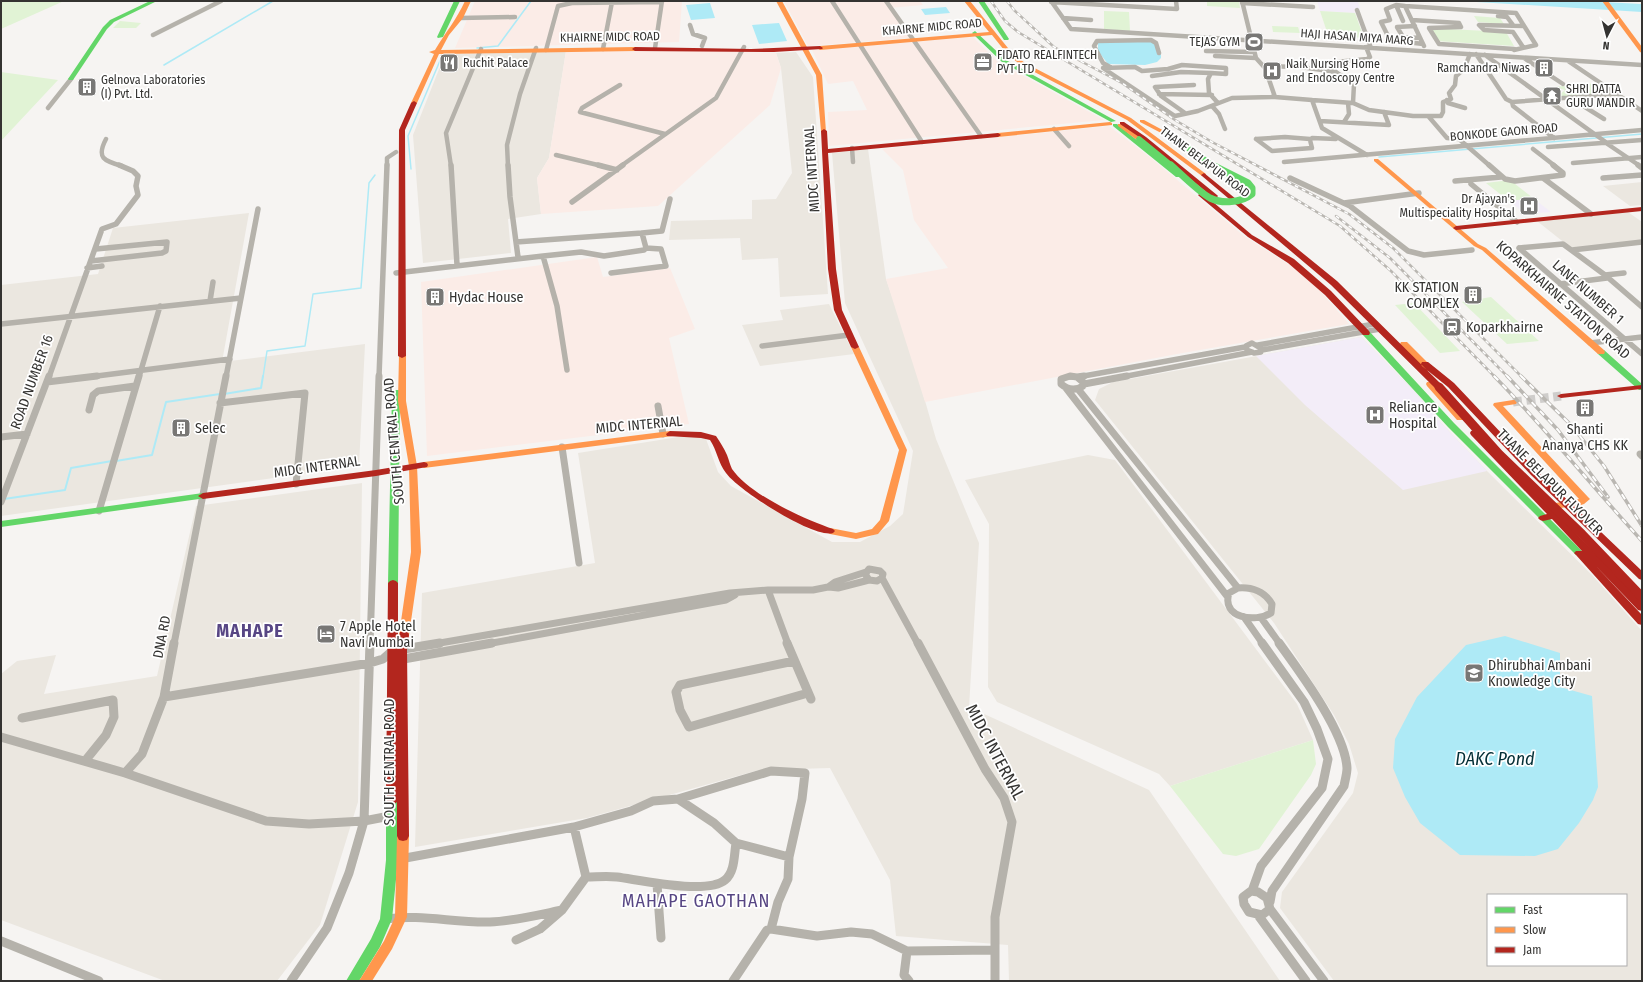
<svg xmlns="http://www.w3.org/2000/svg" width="1643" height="982" font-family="'Fira Sans Condensed',sans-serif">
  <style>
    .built { fill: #ebe7e0; fill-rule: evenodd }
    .industrial { fill: #fbece7 }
    .medical { fill: #f3edf8 }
    .green { fill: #e1f3d5 }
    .water { fill: #aeeaf6 }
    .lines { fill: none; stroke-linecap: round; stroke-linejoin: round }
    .stream-far1 { stroke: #aeeaf6; stroke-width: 1.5 }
    .stream { stroke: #aeeaf6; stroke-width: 2 }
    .secondary-tunnel { stroke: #cfcdcb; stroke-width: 9; stroke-dasharray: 9 4.5; stroke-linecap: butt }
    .street-far3 { stroke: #b5b2ab; stroke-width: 4.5 }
    .street-far2 { stroke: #b5b2ab; stroke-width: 5.5 }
    .street-far1 { stroke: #b5b2ab; stroke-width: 7 }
    .street { stroke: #b5b2ab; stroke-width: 9 }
    .fast { fill: #63d668; fill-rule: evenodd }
    .slow { fill: #ff974d; fill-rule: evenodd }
    .jam { fill: #b3261e; fill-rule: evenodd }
    .rail-far1-casing { stroke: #bab7b2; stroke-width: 2.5 }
    .rail-casing { stroke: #bab7b2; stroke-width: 3.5 }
    .rail-far1 { stroke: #fff; stroke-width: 1.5; stroke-dasharray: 4; stroke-linecap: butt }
    .rail { stroke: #fff; stroke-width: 2; stroke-dasharray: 6; stroke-linecap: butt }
    .fast-bridge-far1 { stroke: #63d668; stroke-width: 5.5 }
    .fast-bridge { stroke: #63d668; stroke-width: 7 }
    .jam-bridge { stroke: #b3261e; stroke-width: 9 }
    .labels { text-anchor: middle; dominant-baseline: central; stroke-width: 3.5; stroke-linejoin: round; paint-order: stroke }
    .far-street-label { font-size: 12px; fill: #343331; stroke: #fff }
    .far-poi-label { font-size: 12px; fill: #343331; stroke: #fff; text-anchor: start }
    .street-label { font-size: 14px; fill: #343331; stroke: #fff }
    .poi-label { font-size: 14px; fill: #343331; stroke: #fff; text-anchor: start }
    .near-street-label { font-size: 17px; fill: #343331; stroke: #fff }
    .district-label { font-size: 18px; font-weight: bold; letter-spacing: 1px; fill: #574684; stroke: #fff }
    .near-water-label { font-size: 18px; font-style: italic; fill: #032f36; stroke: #fff }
    .near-neighbourhood-label { font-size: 18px; letter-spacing: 1px; fill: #574684; stroke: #fff }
  </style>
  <rect width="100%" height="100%" fill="#f6f4f2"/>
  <path class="built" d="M566,51L549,158L537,178L541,214L508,219L511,253L423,263L413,135L445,54Z
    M796,52L813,77L828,294L780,297L778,258L742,260L740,238L669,240L671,221L752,219V200L776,199L792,173L781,68L776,53Z
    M868,149L886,279L909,345L936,439L979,543L969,707L1149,790L1280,981H1009L1008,945L896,936L890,880L830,768L759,770L587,818L415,847L422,593L595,563L578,453L691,435L706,439L718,472L731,486L832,542H860L890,526L903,514L913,451L845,303L832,153Z
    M1642,182V205L1630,206L1603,186Z
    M1628,212L1642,222V241L1571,248L1537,221Z
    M249,213L222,362L365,344L359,466L1,516V285L98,274L113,228Z
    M829,304L854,354L760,366L742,325L783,320L780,310Z
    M1361,337L1414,391L1442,424L1487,471L1592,575L1642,631V981H1334L1280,908L1282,892L1353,793L1358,773L1349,744L1334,715L1274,623L1095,400L1099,389L1113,382ZM1488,895H1626V965H1488Z
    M1088,455L1115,460L1297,704L1313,740L1170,786L1159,774L997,702L988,687L989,524L965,480Z
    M362,483L358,802L320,925L277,981H165L1,920V674L17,661L56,655L44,694L157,676L196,506Z"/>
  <path class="industrial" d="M475,1H682L679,42L455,48Z
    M784,1H920L923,5L889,8L910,38L808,46Z
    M973,37L998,62L1104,120L829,146L828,112L867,110L853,81L828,84L812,50Z
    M677,50L776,53L781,68L770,105L658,206L541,214L537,178L549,158L566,51Z
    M1109,126L1151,158L1244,236L1307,276L1349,324L1177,354L925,402L886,279L948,268L914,220L903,170L882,149Z
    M597,257L603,277L670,268L695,329L669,338L689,424L427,456L421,282Z"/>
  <path class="medical" d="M1317,1L1358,2L1360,9H1354L1355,13L1320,11Z
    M1533,198L1551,212L1526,214L1509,201Z
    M1361,337L1414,391L1442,424L1487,471L1403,490L1305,405L1256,356Z"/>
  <path class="green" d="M1,1H64L1,29Z
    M1207,1H1239L1240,8L1207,6Z
    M1104,11L1129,12L1130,31L1104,29Z
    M1320,11L1355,13L1364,38L1328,35Z
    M1474,16L1500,18L1504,24L1478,22Z
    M120,21L141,23L136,28H113Z
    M1272,26L1298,27L1300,33L1273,32Z
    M1429,28L1506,32L1514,46L1436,41Z
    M1,72L58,80L1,141Z
    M1598,83L1612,93L1557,97L1565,90L1554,87Z
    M1510,180L1533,198L1509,201L1486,183Z
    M1491,297L1539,341L1507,344L1462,302Z
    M1414,303L1460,351L1440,353L1395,305Z
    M1313,740L1316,764L1311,775L1259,849L1236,856L1223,854L1170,786Z"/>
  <path class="water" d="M1460,1C1521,1 1582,0 1642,4V12Z
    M710,3L715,18L691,20L686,5Z
    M946,7L950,13L925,15L921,9Z
    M779,23L787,41L759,44L752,25Z
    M1098,42H1154L1161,52V58L1157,62L1145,65L1108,64L1098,51Z
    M1505,636L1560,653V687L1592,696L1598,787L1593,800L1579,823L1558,849L1535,856L1460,855L1420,823L1405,797L1393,768L1395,739L1417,697L1466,645Z"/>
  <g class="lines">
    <path class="stream-far1" d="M477,48L498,46L531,1
      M164,65L273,1
      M1379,157L1642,134
      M411,169L408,136L442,56L445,53
      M263,377L267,351L305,346L313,294L361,288L369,183L375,175"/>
    <path class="stream" d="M224,394L261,388L263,376
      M116,461L152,455L166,402L220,394
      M4,499L65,490L71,468L112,461"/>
    <path class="secondary-tunnel" d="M1513,402L1561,396"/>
    <path class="street-far3" d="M832,1L922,142
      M886,1L981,136
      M1051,1L1071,29L1642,65
      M1242,1L1256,58L1265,68L1275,97L1312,100L1322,128L1367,155
      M1051,2L1177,9L1176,1
      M1242,3L1313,7
      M1396,5L1403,21
      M1405,6L1396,5L1386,9L1390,20L1381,22L1390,40L1423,44
      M1357,10L1371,48
      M1498,16L1507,17L1513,25
      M460,18L515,17
      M1063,18L1091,20
      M1412,20L1459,23L1461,27L1429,28L1439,44L1514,49
      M690,25L693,34L705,38L702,46
      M1415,26L1397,27L1403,37L1420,38
      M153,35L221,1
      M1424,46L1405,6L1516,13L1536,45L1514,50
      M1523,47L1513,32L1484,30L1479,25L1524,26
      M655,48L662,1
      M603,49L612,2
      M546,50L558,6L572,3L662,2
      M1206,51L1254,52
      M1476,54L1506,99L1512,102L1513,106L1554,138
      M1485,55L1607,143
      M1215,56L1256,58
      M1524,58L1563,84
      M1568,61L1642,111
      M1264,66L1301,67L1336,72
      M1110,67L1103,63L1094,46L1097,41L1151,40L1156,43L1159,53
      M1152,76L1181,72L1211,73
      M620,85L582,108L580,112L665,134
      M1159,94L1212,95
      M1569,97L1604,119
      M1312,100L1353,103L1369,110L1413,116H1441L1443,112V102L1451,99L1449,93L1455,85L1456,76L1464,69L1470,54
      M1447,100L1448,103L1465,108
      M1512,102L1616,94
      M1218,103L1209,93L1208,79L1211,73L1226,74V68L1182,65L1168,69L1142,71L1135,67L1103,68L1175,116L1198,111L1232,98L1275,97
      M1353,103L1354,84L1336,72L1330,65L1336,62L1367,59L1370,57L1366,47
      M1212,106L1219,114L1225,129
      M48,108L71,79
      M1185,113L1161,96L1155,87L1194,85
      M1429,117L1447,138L1459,139L1490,166
      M1320,121L1389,125L1384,112
      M1344,122L1349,114L1348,103
      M1054,129L1069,146
      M106,139C96,158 104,161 122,166
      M1256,139L1272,151L1312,148L1310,140L1312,138L1336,139
      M1256,139L1285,137L1310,139
      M1606,143L1640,166
      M1548,147L1642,140
      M852,148L853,162
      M1533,149L1555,166
      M556,155L602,166
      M1284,162L1642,130
      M1573,163L1642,157
      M387,166V158L396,152
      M451,166L446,133L481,49
      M508,166L507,145L520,94L536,48
      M621,166L716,98L744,47"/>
    <path class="street-far2" d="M451,165L457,265
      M508,165L510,197L518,257
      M598,165L617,170
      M1489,165L1505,179L1515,181L1563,175V173L1553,165
      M1638,165L1642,168
      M1290,178L1350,206L1408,251L1424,255L1472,250
      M1543,178L1591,214
      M1603,178L1642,175
      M1455,181L1501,177
      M1471,184L1517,222
      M572,202L623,165
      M1344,203L1419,193
      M516,242L642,233
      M1519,248L1642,354
      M1519,248L1563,244L1605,275L1642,307
      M1572,250L1642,242
      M543,256L581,252L604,256L644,250L646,248L642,233L662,231L670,199
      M91,261L162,253L166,251L167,242L96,249
      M87,268L102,266
      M396,273L543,256L557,306L567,370
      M611,273L666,266L661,249L646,248
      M1605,275L1624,273
      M1560,284L1607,278
      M210,301L213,282
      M1,324L241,298
      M1252,343L1262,349L1261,352L1254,353L1247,350L1246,346Z
      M1590,343L1642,337
      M1258,345L1374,324
      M762,346L849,335
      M1262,350L1380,329
      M49,377L102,229L116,224L138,195L136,186L138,176L133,171L119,165
      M89,377L230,359
      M139,377L160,306
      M226,377L258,209
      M379,377L387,165
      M1068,377H1075
      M1078,377L1245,347
      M1122,377L1252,352"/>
    <path class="street-far1" d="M1070,376L1077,377L1083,382V386C1075,391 1068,390 1061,384V379Z
      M1077,377L1084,376
      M47,382L97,376
      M1084,384L1127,376
      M1066,388L1227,596
      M1078,389L1238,588
      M220,403L305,393L296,484
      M658,406L663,434
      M89,410L93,395L98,391L135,386
      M1,437L27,434
      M562,447L579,563
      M1642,454H1640L1642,456
      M1,502L49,376
      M99,511L139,376
      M869,569L880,571L883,574L882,578L877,581L869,580L865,574Z
      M882,578L918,644
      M829,587L838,588L869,580
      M1238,588C1253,587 1264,591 1272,604L1271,613C1255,623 1221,618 1229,593Z
      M768,590L788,644
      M1244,617L1263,644
      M1262,619L1280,644
      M174,644L226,376
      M370,644L379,376
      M434,644L730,593L768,590H813L828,587L835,582L866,572
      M487,644L726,600L735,595"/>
    <path class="street" d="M787,643L811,699
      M918,643L985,769L1004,798L1012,822L995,917V981
      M398,660L492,643
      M794,661L680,685L676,692L680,710L689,727L808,693
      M164,697L370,663L383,659L392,651L440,643
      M22,718L113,700L114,717L106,735L85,761
      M1,737L125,773L266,821L309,824L364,821L395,815
      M125,773L142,754L164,697L174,643
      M678,799L771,771L805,773L802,799L789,857
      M574,827L586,877C596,877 607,876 617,877C640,880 707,895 725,880C735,872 734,855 736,843
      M400,859L574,827L631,811L653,801L678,799L714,823L736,843L789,857L788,879L778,902L771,929
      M657,884L661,938
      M1251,891L1258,892L1267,898L1270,909L1262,915L1249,912L1244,904L1243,897Z
      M1252,891L1261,866L1322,788L1328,759L1317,729L1304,702L1262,643
      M1270,902L1272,891L1344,786C1345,780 1347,774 1347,768C1345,732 1300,672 1279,643
      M1270,909L1324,981
      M1258,915L1306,981
      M386,919C420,914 455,923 490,922C514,921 538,915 562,910
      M516,940L540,929L562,910L586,877
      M1,941L99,981
      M907,951L904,975L909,981
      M291,981L327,928L349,873L364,821L370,643
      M733,981L767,930L771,929L817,936L851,932L872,934L907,951L994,950"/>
    <path class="fast" d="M150,1H157L114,22L107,29L73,80H69L68,79L103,27L110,20Z
      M454,1H460L443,37L438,38L437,37Z
      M978,1H984L1009,39L1008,40H1004Z
      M975,31L1006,60L1116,121L1111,122L1002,62L973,34L972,33Z
      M1113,124H1117L1180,175V177H1176L1113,126Z
      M1363,331H1369L1454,423L1584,553L1582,555H1576L1448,427L1363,335L1362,333Z
      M1598,350H1604L1642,384V390H1639L1598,354L1597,352Z
      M393,390H399L400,392L398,583L396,585H390L388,583L392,392Z
      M203,493L206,494L208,496L206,498L1,527V521Z
      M392,796L396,798L398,801V860L392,919L380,947L359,981H346L371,939L380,919L386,860V801L388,798Z"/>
    <path class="slow" d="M465,1H471L463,18L449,35L441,50L635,47L638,49L635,51L439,54L417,103L412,104L411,103L434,54L429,52L435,50C445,33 457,19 465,1Z
      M776,1H782L822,75L826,132L821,131L816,75Z
      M964,1H970L1012,53L1025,63L1131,118L1206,174V176H1202L1127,120L1021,65L1008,55L992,35L820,50L817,48L820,46L989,32Z
      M1602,1H1608L1642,47V53L1640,52Z
      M1140,120H1144L1170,134L1165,135L1140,122Z
      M1110,122L1112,123V125L998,137L995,135L998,133Z
      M1118,124H1122L1142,139L1137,140L1118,126Z
      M1374,159H1378L1478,244L1486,248L1604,350L1605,352L1604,354H1598L1482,250L1474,246L1374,161Z
      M1401,342H1407L1432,367L1433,369L1432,371H1426L1401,346L1400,344Z
      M852,345H855L859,347L907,450L889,521L878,534L856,539L830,534L825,531L830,528L856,533L872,529L880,520L899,450L851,347Z
      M399,354H405L406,356V401L417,466L421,552L409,635L408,638H400L399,635L411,552L409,466L398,401Z
      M1427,382H1433L1463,416L1464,418L1463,420H1457L1427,386L1426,384Z
      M1513,400H1516L1517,402L1516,404L1503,406L1588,497L1590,499L1584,504L1581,505L1547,510L1544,509L1542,507L1544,505L1579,499L1493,405L1494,403Z
      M670,431L674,434L673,436L424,468L420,465L424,462Z
      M403,831L407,832L409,836L407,917L392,949L372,981H359L384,941L395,917L397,836L399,832Z"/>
    <path class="jam" d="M820,46L823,48L822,49L774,52L635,51L632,49L635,47L751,49Z
      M414,101L417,103L405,130L406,356L402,358L398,356L399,130L411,103Z
      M1120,122H1124L1146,137L1217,195L1218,196L1213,202L1252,235L1294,259L1331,291L1369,331L1370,333L1369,335H1363L1325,295L1288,263L1248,237L1199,196L1198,195L1201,193L1209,199L1211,196L1142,139L1120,124Z
      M824,129L827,131L828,149L998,133L1001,135L998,137L828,153L836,269L842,310L859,347L855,349L851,347L834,310L828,269L821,131Z
      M1204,173L1337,281L1442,385L1443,387L1442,389H1436L1331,285L1202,176L1201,175Z
      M1642,207V211L1456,230L1453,228L1456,226Z
      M1422,362H1428L1454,383L1537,471L1642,571V580L1639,579L1531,475L1448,387L1422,366L1421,364Z
      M1642,385L1641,389L1561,398L1557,396L1561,394Z
      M1474,430L1477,431L1555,512H1562L1564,514L1560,517L1642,601V611L1638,610L1594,564L1642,615V625L1638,624L1576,555L1574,553L1576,551H1582L1552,519L1543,521L1540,520L1538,518L1540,516L1547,514L1471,435L1470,433L1471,431Z
      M670,431L701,432L716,436C720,442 724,448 727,455C729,460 730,465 732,469C750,495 804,519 833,529L835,531L833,533C814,539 738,490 726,473C718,463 717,450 710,440L701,438L667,436L666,434Z
      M424,462L427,463L428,465L427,467L376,476L203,499L198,496L203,493L376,470Z
      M393,580L396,581L398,583V643L400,632H408L409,635L407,650L409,836L407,840L403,841L399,840L397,836V802L392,806L388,804L386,801L388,583L390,581Z"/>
    <defs>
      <path id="rail-far1" d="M991,1L1005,21L1018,32L1340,226L1391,271L1495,377
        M1007,1L1014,10L1054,47L1122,83L1175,120L1212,142L1349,214L1393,248L1522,377
        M1336,216L1390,258L1508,377"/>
      <path id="rail" d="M1494,376C1546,429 1592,486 1642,541
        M1507,376L1558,430L1608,497
        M1521,376L1570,424L1604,466L1642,526"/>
    </defs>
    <use href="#rail-far1" class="rail-far1-casing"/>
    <use href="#rail" class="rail-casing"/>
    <use href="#rail-far1" class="rail-far1"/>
    <use href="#rail" class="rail"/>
    <path class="fast-bridge-far1" d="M1167,134L1214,166
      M1139,139L1172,166"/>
    <path class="fast-bridge" d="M1171,165C1181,174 1199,192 1210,198C1222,204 1241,203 1252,194V188L1248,183L1212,165"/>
    <path class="jam-bridge" d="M1439,387L1499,454L1582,534L1642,597"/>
  </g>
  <defs>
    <symbol id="stadium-square" viewBox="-11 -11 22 22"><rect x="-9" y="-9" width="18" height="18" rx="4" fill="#787775" stroke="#fff"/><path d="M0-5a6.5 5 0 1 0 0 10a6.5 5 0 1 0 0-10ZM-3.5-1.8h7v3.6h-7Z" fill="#fff"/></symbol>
    <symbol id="office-square" viewBox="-11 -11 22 22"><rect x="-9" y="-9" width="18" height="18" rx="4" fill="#787775" stroke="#fff"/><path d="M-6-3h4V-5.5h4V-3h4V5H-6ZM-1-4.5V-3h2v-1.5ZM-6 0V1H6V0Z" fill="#fff"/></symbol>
    <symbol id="restaurant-square" viewBox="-11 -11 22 22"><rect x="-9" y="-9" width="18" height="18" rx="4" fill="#787775" stroke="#fff"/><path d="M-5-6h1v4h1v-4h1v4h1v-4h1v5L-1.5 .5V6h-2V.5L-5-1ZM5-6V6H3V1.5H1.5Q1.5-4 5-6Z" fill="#fff"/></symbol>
    <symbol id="building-square" viewBox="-11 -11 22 22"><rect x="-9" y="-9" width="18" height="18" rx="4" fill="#787775" stroke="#fff"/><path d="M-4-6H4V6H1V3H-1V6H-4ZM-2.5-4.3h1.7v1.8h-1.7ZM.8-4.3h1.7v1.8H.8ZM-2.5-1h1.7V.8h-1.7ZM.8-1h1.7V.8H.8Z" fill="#fff"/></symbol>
    <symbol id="hospital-square" viewBox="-11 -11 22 22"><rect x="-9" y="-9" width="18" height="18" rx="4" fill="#787775" stroke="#fff"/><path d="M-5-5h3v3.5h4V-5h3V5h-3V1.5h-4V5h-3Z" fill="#fff"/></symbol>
    <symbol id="temple-square" viewBox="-11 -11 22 22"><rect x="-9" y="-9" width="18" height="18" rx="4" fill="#787775" stroke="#fff"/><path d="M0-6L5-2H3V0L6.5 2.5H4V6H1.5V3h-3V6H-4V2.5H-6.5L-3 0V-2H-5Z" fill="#fff"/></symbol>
    <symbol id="station-square" viewBox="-11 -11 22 22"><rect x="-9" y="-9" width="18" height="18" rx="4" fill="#787775" stroke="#fff"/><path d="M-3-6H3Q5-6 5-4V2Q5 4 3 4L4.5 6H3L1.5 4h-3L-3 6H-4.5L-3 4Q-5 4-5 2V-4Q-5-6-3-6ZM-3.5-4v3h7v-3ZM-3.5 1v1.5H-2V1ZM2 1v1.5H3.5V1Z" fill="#fff"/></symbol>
    <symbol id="hotel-square" viewBox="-11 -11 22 22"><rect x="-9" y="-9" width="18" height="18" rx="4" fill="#787775" stroke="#fff"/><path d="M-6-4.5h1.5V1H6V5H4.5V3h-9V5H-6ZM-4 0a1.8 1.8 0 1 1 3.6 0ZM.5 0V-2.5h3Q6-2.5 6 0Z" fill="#fff"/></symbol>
    <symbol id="university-square" viewBox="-11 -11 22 22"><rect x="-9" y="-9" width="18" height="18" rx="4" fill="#787775" stroke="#fff"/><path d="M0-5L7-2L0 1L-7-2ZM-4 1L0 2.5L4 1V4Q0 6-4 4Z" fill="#fff"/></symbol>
  </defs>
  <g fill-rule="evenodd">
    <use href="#stadium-square" x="1243" y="31" width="22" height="22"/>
    <use href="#office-square" x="972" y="51" width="22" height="22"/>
    <use href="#restaurant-square" x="438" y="52" width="22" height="22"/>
    <use href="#building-square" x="1533" y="57" width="22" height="22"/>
    <use href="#hospital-square" x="1261" y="60" width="22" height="22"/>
    <use href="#building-square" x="76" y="76" width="22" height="22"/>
    <use href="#temple-square" x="1541" y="85" width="22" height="22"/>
    <use href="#hospital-square" x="1518" y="195" width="22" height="22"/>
    <use href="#building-square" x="1462" y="284" width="22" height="22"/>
    <use href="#building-square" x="424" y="286" width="22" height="22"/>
    <use href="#station-square" x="1441" y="316" width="22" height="22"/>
    <use href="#building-square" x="1574" y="397" width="22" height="22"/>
    <use href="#hospital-square" x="1364" y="404" width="22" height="22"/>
    <use href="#building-square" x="170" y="417" width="22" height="22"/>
    <use href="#hotel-square" x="315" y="623" width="22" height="22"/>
    <use href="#university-square" x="1463" y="662" width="22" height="22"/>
  </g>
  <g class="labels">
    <g class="far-street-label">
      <text transform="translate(932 27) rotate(-5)">KHAIRNE MIDC ROAD</text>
      <text transform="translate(610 37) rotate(-1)">KHAIRNE MIDC ROAD</text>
      <text transform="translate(1357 37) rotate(4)">HAJI HASAN MIYA MARG</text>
      <text transform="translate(1504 132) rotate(-5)">BONKODE GAON ROAD</text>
      <text transform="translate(1205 162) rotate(37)">THANE BELAPUR ROAD</text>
    </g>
    <g class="far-poi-label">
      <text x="1240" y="42" text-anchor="end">TEJAS GYM</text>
      <text x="997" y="55">FIDATO REALFINTECH<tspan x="997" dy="14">PVT LTD</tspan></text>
      <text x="463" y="63">Ruchit Palace</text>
      <text x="1286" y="64">Naik Nursing Home<tspan x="1286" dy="14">and Endoscopy Centre</tspan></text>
      <text x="1530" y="68" text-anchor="end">Ramchandra Niwas</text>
      <text x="101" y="80">Gelnova Laboratories<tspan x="101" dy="14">(I) Pvt. Ltd.</tspan></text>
      <text x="1566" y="89">SHRI DATTA<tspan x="1566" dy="14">GURU MANDIR</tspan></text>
      <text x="1515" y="199" text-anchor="end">Dr Ajayan's<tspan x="1515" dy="14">Multispeciality Hospital</tspan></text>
    </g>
    <g class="street-label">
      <text transform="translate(812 169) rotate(-94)">MIDC INTERNAL</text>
      <text transform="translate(1588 292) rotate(41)">LANE NUMBER 1</text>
      <text transform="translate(1563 300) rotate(41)">KOPARKHAIRNE STATION ROAD</text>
      <text transform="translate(32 382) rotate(-70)">ROAD NUMBER 16</text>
      <text transform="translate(639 425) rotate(-5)">MIDC INTERNAL</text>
      <text transform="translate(394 441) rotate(-95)">SOUTH CENTRAL ROAD</text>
      <text transform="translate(317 467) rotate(-8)">MIDC INTERNAL</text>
      <text transform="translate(1550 482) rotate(45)">THANE BELAPUR FLYOVER</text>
      <text transform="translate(162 637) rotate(-79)">DNA RD</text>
      <text transform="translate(389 762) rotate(-90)">SOUTH CENTRAL ROAD</text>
    </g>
    <g class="poi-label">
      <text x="1459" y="287" text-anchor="end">KK STATION<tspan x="1459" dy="16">COMPLEX</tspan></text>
      <text x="449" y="297">Hydac House</text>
      <text x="1466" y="327">Koparkhairne</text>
      <text x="1389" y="407">Reliance<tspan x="1389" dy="16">Hospital</tspan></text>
      <text x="195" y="428">Selec</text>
      <text x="1585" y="429" text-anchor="middle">Shanti<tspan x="1585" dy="16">Ananya CHS KK</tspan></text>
      <text x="340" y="626">7 Apple Hotel<tspan x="340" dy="16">Navi Mumbai</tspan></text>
      <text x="1488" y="665">Dhirubhai Ambani<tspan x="1488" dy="16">Knowledge City</tspan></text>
    </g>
    <g class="near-street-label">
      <text transform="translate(995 752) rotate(62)">MIDC INTERNAL</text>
    </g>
    <g class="district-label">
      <text x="250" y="631">MAHAPE</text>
    </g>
    <g class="near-water-label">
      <text x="1495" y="759">DAKC Pond</text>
    </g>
    <g class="near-neighbourhood-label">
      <text x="696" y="901">MAHAPE GAOTHAN</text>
    </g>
  </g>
  <rect width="1643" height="982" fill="none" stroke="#343331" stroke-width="4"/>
  <rect x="1487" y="894" width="140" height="72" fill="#ffffff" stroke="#aeadad"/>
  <rect x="1495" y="907" width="20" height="6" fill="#63d668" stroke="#aeadad"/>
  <text x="1523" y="914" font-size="12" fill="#343331">Fast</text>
  <rect x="1495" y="927" width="20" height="6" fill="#ff974d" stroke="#aeadad"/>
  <text x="1523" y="934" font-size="12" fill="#343331">Slow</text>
  <rect x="1495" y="947" width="20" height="6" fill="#b3261e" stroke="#aeadad"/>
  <text x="1523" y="954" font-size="12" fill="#343331">Jam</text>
  <g transform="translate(1607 36) rotate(186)" stroke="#ffffff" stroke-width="3" paint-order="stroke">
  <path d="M0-3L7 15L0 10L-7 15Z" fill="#343331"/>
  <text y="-6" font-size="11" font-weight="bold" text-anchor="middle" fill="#343331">N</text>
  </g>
</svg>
